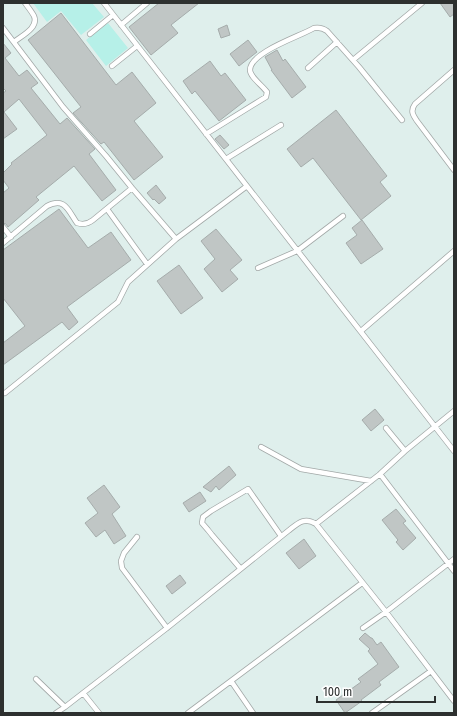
<svg xmlns="http://www.w3.org/2000/svg" width="457" height="716" font-family="'Fira Sans Condensed',sans-serif">
  <style>
    .built { fill: #dfefec }
    .green { fill: #b6f0e8 }
    .building { fill: #c0c6c5; stroke: #a5acab }
    .lines { fill: none; stroke-linecap: round; stroke-linejoin: round }
    .lane-casing { stroke: #a2a8a7; stroke-width: 6 }
    .lane { stroke: #fff; stroke-width: 4.5 }
  </style>
  <rect width="100%" height="100%" fill="#f5fcfa"/>
  <path class="built" d="M3,3H454V713H3Z"/>
  <path class="green" d="M33,3H92L104,17L81,35L61,11L47,22Z
    M108,23L128,48L106,66L86,40Z"/>
  <path class="building" d="M159,3H199L171,25L178,33L151,55L129,27Z
    M440,3H454V14L450,17Z
    M61,13L116,85L132,72L156,103L134,121L163,157L134,180L104,142L101,144L73,113L81,107L28,40Z
    M227,25L230,35L221,38L218,29Z
    M248,40L257,52L239,66L230,54Z
    M3,43L11,53L5,58L19,76L27,70L38,83L31,88L60,124L67,118L95,149L89,154L116,190L102,201L74,166L36,197L39,200L8,227L6,224L3,223V193L9,188L3,180V173L12,164L11,163L47,135L19,99L4,112L17,129L3,139V93L6,91L3,88Z
    M277,50L283,61L285,59L306,87L292,98L271,70H272L265,57Z
    M210,61L221,76L225,73L246,100L219,121L195,91L192,94L183,81Z
    M336,110L387,176L380,182L391,196L361,220L313,158L301,167L287,149Z
    M220,135L229,145L224,149L215,139Z
    M156,185L166,198L159,204L154,199L153,200L147,193Z
    M59,209L88,248L111,232L131,260L67,307L78,322L69,330L62,322L3,365V343L25,326L3,298V250Z
    M362,220L383,249L361,264L346,243L357,235L352,228Z
    M216,229L242,260L230,270L238,279L222,292L204,269L215,259L201,241Z
    M179,265L203,298L181,314L157,281Z
    M375,409L384,420L371,431L362,420Z
    M229,466L236,475L219,490L216,486L211,492L203,487Z
    M104,485L120,507L112,514L126,536L114,544L105,530L96,537L85,523L98,513L87,498Z
    M200,492L206,501L189,512L183,503Z
    M396,509L406,521L403,523L416,538L403,550L396,542L398,540L382,520Z
    M304,539L316,556L299,569L286,553Z
    M180,575L186,583L172,594L166,586Z
    M365,633L371,638H372L377,645L381,642L399,667L379,682L381,685L361,700L362,701L345,713L336,700L361,682L358,679L378,664L368,651L370,649L359,639Z"/>
  <g class="lines">
    <defs>
      <path id="lane" d="M104,3L454,451
        M121,25L147,3
        M3,28L63,107L106,156L132,188L176,239L247,186
        M90,34L113,15
        M14,42C21,36 39,28 34,16C32,12 28,7 25,3
        M353,60L422,3
        M112,66L137,46
        M308,68L337,42
        M454,70L415,104C410,111 413,115 417,121L454,170
        M206,134L261,100L266,97L267,92C263,86 250,77 250,70C250,52 301,36 314,28C320,27 323,28 327,31L359,67L402,120
        M226,159L281,125
        M107,209L147,264
        M3,227L11,237
        M3,243L47,206C65,197 68,210 77,223C83,225 88,224 93,220L132,188
        M258,268L297,251L343,216
        M361,331L454,251
        M5,393L118,302L128,282L176,239
        M386,428L405,451
        M261,447L301,469L371,481
        M380,474L454,571
        M316,524L380,474L405,451L454,411
        M137,537L124,553L121,561L122,568L167,628
        M240,568L212,535L208,530L202,523L203,517L211,511L248,489L281,536
        M363,628L386,612L454,559
        M36,679L65,707
        M231,681L253,713
        M83,693L99,713
        M56,713L65,707L167,628L288,531C297,524 304,516 316,524L386,612L454,701
        M188,713L362,583
        M372,713L431,671"/>
    </defs>
    <use href="#lane" class="lane-casing"/>
    <use href="#lane" class="lane"/>
  </g>
  <rect width="457" height="716" fill="none" stroke="#2d302f" stroke-width="8"/>
  <path d="M317 696v6h118v-6" fill="none" stroke="#2d302f" stroke-width="2"/>
  <text x="323" y="696" font-size="12" fill="#2d302f" stroke="#ffffff" stroke-width="3" paint-order="stroke">100 m</text>
</svg>
